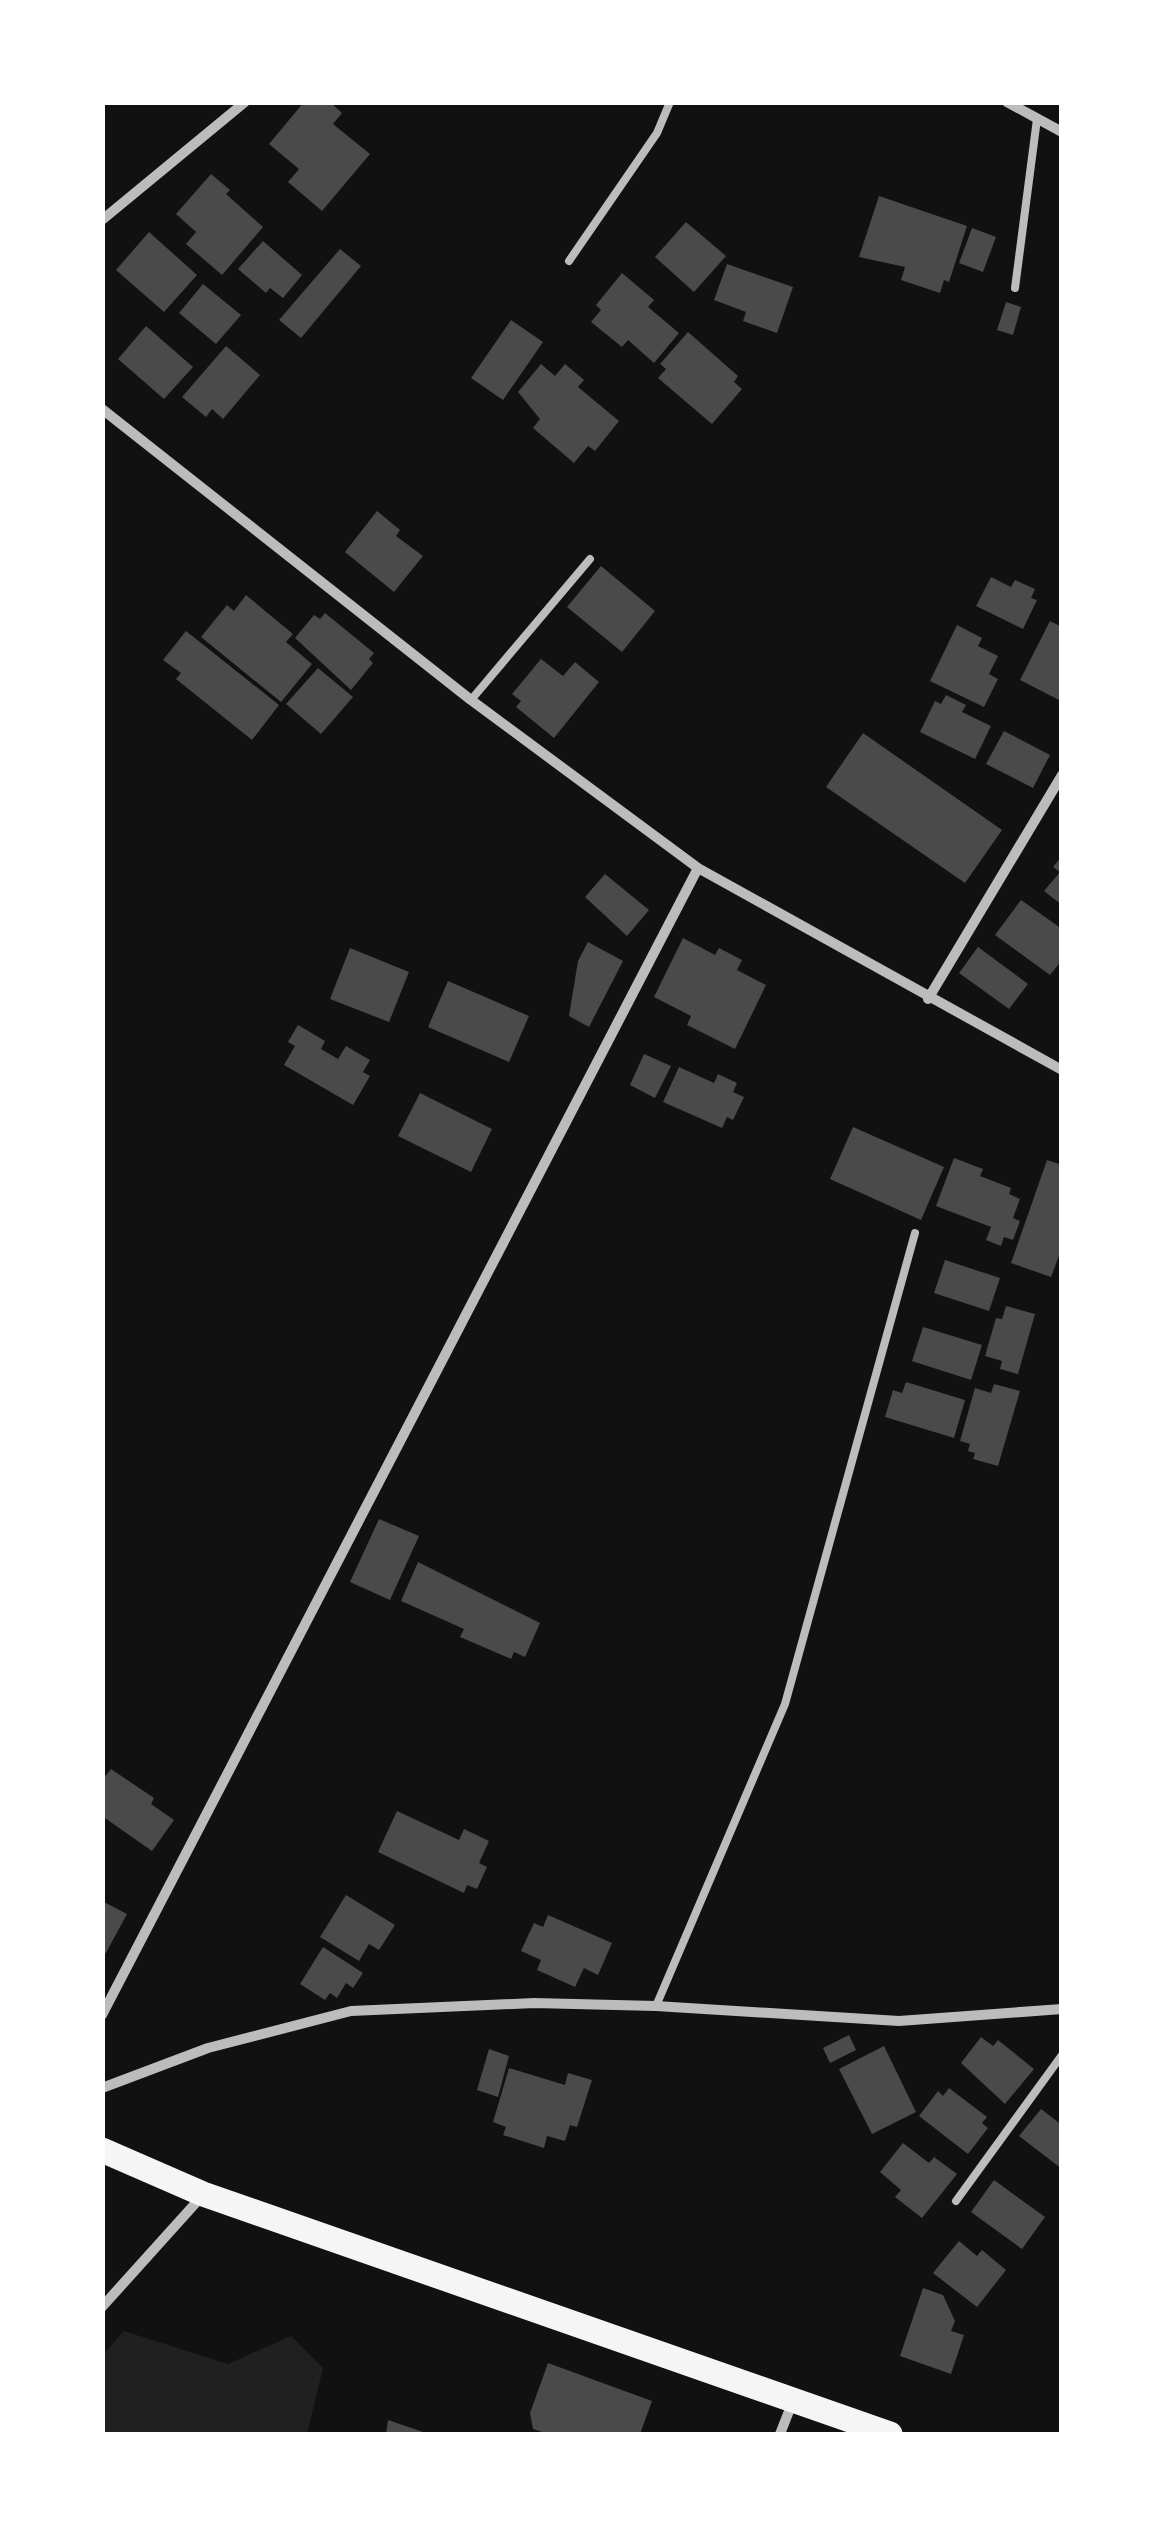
<svg xmlns="http://www.w3.org/2000/svg" width="1164" height="2537" font-family="'Work Sans',sans-serif">
  <style>
    .green { fill: #202020 }
    .building { fill: #4a4a4a }
    .lines { fill: none; stroke-linecap: round; stroke-linejoin: round }
    .service { stroke: #bcbcbc; stroke-width: 8 }
    .minor { stroke: #bcbcbc; stroke-width: 10 }
    .primary { stroke: #f5f5f5; stroke-width: 25 }
  </style>
  <rect width="100%" height="100%" fill="#111"/>
  <path class="green" d="M124,2331L228,2364L291,2336L323,2368L307,2434H103V2355Z"/>
  <path class="building" d="M304,102H330L342,113L333,124L370,154L322,211L288,182L299,169L269,144Z
    M211,174L230,190L226,194L263,227L222,275L186,244L196,232L176,214Z
    M879,196L967,226L949,282L944,280L940,293L901,280L905,267L859,257Z
    M686,222L726,256L694,292L655,257Z
    M972,228L996,237L983,272L959,263Z
    M149,232L197,275L164,312L116,270Z
    M263,241L302,275L283,298L270,288L266,293L238,269Z
    M340,249L361,266L301,338L279,320Z
    M727,264L793,287L777,333L743,321L746,312L714,300Z
    M622,273L654,300L648,307L679,333L654,363L628,340L622,347L591,322L601,310L596,305Z
    M203,284L241,315L216,344L179,313Z
    M1006,302L1021,307L1013,335L997,330Z
    M511,320L543,342L503,400L471,378Z
    M146,326L193,367L164,399L118,359Z
    M688,332L738,376L734,382L742,389L712,424L658,378L666,369L660,364Z
    M226,346L260,375L223,419L212,409L206,417L182,397Z
    M541,364L555,376L565,364L584,380L578,387L619,421L595,451L588,446L574,463L533,428L540,419L518,392Z
    M377,511L400,530L396,536L423,556L394,592L345,552Z
    M601,566L655,611L622,652L567,607Z
    M991,577L1011,587L1015,580L1035,589L1031,598L1037,600L1023,629L976,606Z
    M246,595L293,634L286,642L312,664L281,702L201,637L227,605L234,611Z
    M325,613L374,653L369,659L373,663L351,690L295,638L314,615L320,619Z
    M1050,621L1062,627L1059,700L1020,680Z
    M957,625L982,638L978,646L998,656L989,674L998,679L984,707L930,681Z
    M186,631L279,705L252,740L176,679L181,673L163,660Z
    M541,659L563,676L575,662L599,682L554,738L516,707L521,701L512,694Z
    M318,668L353,697L321,734L286,704Z
    M946,695L966,705L962,712L991,726L975,759L920,732L935,701L941,704Z
    M1004,731L1050,755L1033,788L986,764Z
    M863,733L1002,830L965,883L826,787Z
    M1062,856V905L1044,891L1060,872L1053,867Z
    M605,874L649,910L627,936L585,897Z
    M1021,900L1062,929V960L1050,975L995,935Z
    M683,938L715,955L719,948L742,960L737,970L766,985L735,1049L687,1025L691,1016L654,997Z
    M588,942L623,961L589,1027L569,1016L578,961Z
    M978,947L1028,984L1009,1009L959,973Z
    M350,948L409,972L389,1022L330,999Z
    M448,981L529,1016L509,1062L428,1027Z
    M298,1025L325,1041L321,1049L338,1059L346,1046L370,1060L363,1072L370,1076L353,1105L284,1065L295,1046L288,1042Z
    M644,1054L671,1066L655,1098L630,1085Z
    M679,1067L714,1083L718,1074L737,1083L733,1092L744,1097L733,1120L727,1117L722,1128L663,1102Z
    M420,1093L492,1129L471,1172L398,1136Z
    M853,1127L944,1167L921,1220L830,1179Z
    M954,1158L983,1169L980,1176L1011,1188L1009,1194L1020,1199L1013,1218L1020,1221L1013,1240L1004,1237L1001,1246L986,1240L991,1227L936,1206Z
    M1047,1160L1062,1165V1248L1051,1277L1011,1263Z
    M945,1260L1000,1278L989,1311L934,1293Z
    M1006,1306L1035,1314L1018,1374L1000,1369L1002,1361L985,1356L996,1318L1002,1319Z
    M923,1327L982,1345L971,1380L912,1361Z
    M906,1382L965,1400L954,1438L885,1417L893,1390L902,1393Z
    M994,1384L1020,1391L998,1466L973,1459L975,1453L968,1451L970,1444L960,1441L975,1388L991,1393Z
    M379,1519L419,1536L390,1600L350,1582Z
    M418,1562L540,1623L525,1657L514,1652L511,1659L460,1637L464,1629L401,1601Z
    M111,1769L154,1798L151,1804L174,1820L152,1851L102,1816V1780Z
    M397,1811L459,1840L464,1829L489,1841L479,1863L487,1867L477,1889L467,1885L464,1893L378,1852Z
    M346,1895L395,1925L379,1950L369,1944L359,1961L320,1937Z
    M102,1901L127,1914L102,1960Z
    M548,1915L612,1943L598,1975L584,1968L575,1987L537,1970L541,1960L521,1951L534,1923L543,1927Z
    M323,1947L363,1973L353,1988L346,1983L337,1998L330,1993L325,2000L300,1984Z
    M849,2035L856,2050L830,2063L823,2048Z
    M981,2037L993,2046L998,2040L1034,2069L1005,2104L961,2063Z
    M884,2046L916,2112L872,2134L839,2069Z
    M489,2049L509,2056L498,2097L477,2090Z
    M509,2068L565,2085L568,2073L592,2080L577,2127L570,2125L565,2141L547,2136L544,2148L503,2135L506,2127L493,2122Z
    M949,2088L987,2117L982,2123L988,2128L968,2154L919,2116L938,2091L943,2096Z
    M1041,2109L1062,2125V2169L1019,2136Z
    M903,2143L929,2163L934,2157L957,2174L922,2218L895,2197L901,2190L880,2172Z
    M994,2180L1045,2217L1022,2249L971,2212Z
    M959,2241L977,2256L982,2250L1006,2270L977,2307L933,2273Z
    M923,2288L943,2295L955,2321L951,2331L964,2335L951,2374L900,2356Z
    M548,2363L652,2401L640,2434H548L533,2429L530,2413Z
    M388,2420L429,2434H386Z"/>
  <g class="lines">
    <path class="service" d="M569,261L657,133L670,102
      M1015,288L1037,119
      M471,700L590,559
      M656,2006L785,1704L915,1233
      M956,2201L1062,2055"/>
    <path class="minor" d="M1007,102L1062,132
      M102,220L245,102
      M102,409L471,700L698,868L1062,1070
      M928,999L1062,775
      M102,2015L698,868
      M102,2088L208,2048L351,2011L534,2003L656,2006L899,2021L1062,2009
      M102,2307L202,2196
      M780,2434L793,2401"/>
    <path class="primary" d="M102,2150L203,2194L890,2434"/>
  </g>
  <rect width="1164" height="2537" fill="none" stroke="#ffffff" stroke-width="210"/>
</svg>
